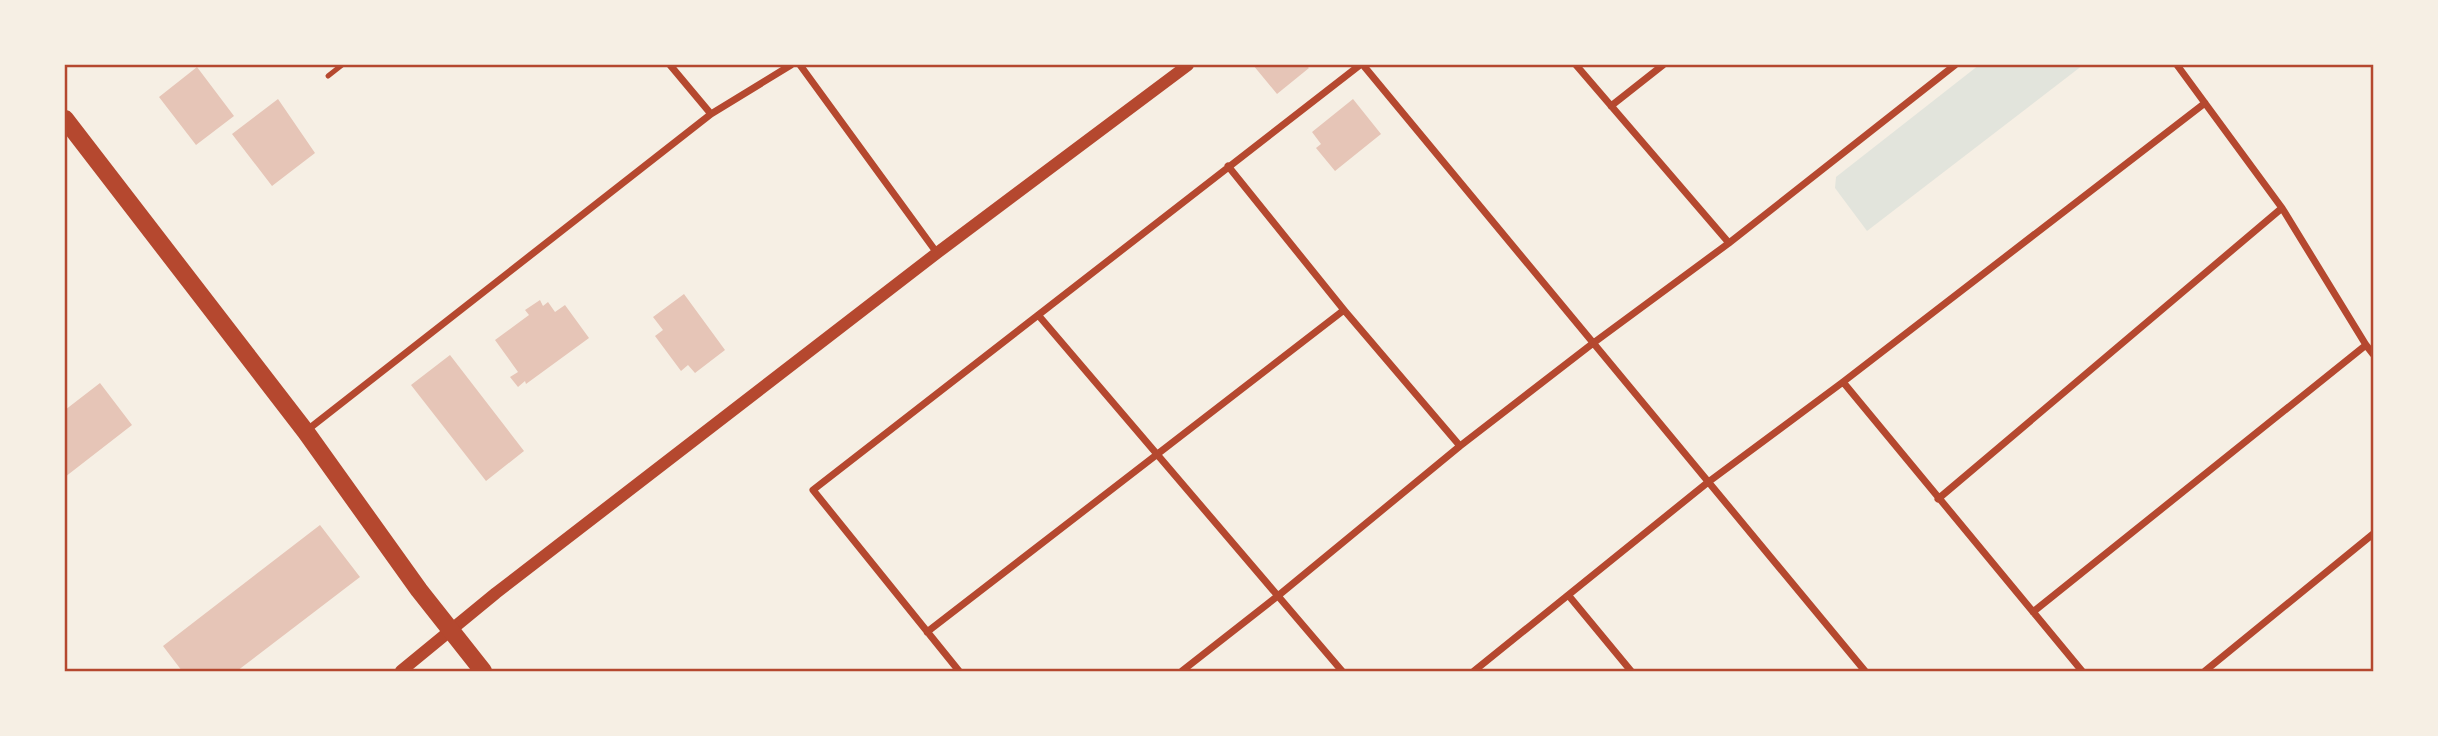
<svg xmlns="http://www.w3.org/2000/svg" width="2438" height="736" font-family="'DejaVu Sans',sans-serif">
  <style>
    .green { fill: #e2e4dc }
    .building { fill: #e6c5b7 }
    .lines { fill: none; stroke-linecap: round; stroke-linejoin: round }
    .service { stroke: #b5482f; stroke-width: 5 }
    .minor { stroke: #b5482f; stroke-width: 7 }
    .tertiary { stroke: #b5482f; stroke-width: 12 }
    .primary { stroke: #b5482f; stroke-width: 18 }
    .neatline { fill: none; stroke: #b5482f; stroke-width: 2.5 }
  </style>
  <rect width="100%" height="100%" fill="#f6efe4"/>
  <path class="green" d="M1979,65H2083L1867,231L1835,188L1836,177Z"/>
  <path class="building" d="M1253,65H1306L1309,68L1277,94Z
    M197,67L234,116L196,145L159,97Z
    M278,99L315,153L272,186L232,134Z
    M1353,99L1381,134L1335,171L1316,148L1321,144L1312,132Z
    M684,294L725,350L695,373L688,365L681,371L655,336L663,330L653,317Z
    M540,300L543,306L548,302L555,312L565,305L589,338L526,384L525,381L518,387L510,377L518,372L495,340L529,315L525,310Z
    M450,355L524,451L486,481L411,385Z
    M100,383L132,425L65,477V410Z
    M320,525L360,577L237,671H182L163,646Z"/>
  <g class="lines">
    <path class="service" d="M328,76L342,65"/>
    <path class="minor" d="M800,65L937,253
      M1363,65L1865,671
      M1576,65L1729,243
      M2177,65L2282,208L2366,345L2373,354
      M1611,106L1663,65
      M711,114L791,65
      M1228,166L1344,310L1460,446
      M1039,316L1342,671
      M1843,382L2082,671
      M306,431L711,114L670,65
      M1938,499L2282,208
      M1569,596L1631,671
      M2033,612L2366,345
      M927,632L1344,310
      M959,671L813,490L1360,65
      M1182,671L1279,595L1460,446L1592,344L1729,243L1955,65
      M1474,671L1707,483L1843,382L2205,103
      M2205,671L2373,534"/>
    <path class="tertiary" d="M401,671L496,593L937,253L1188,65"/>
    <path class="primary" d="M65,119L306,432L419,590L483,671"/>
  </g>
  <rect width="2438" height="736" fill="none" stroke="#f6efe4" stroke-width="133"/>
  <rect x="66" y="66" width="2306" height="604" class="neatline"/>
</svg>
